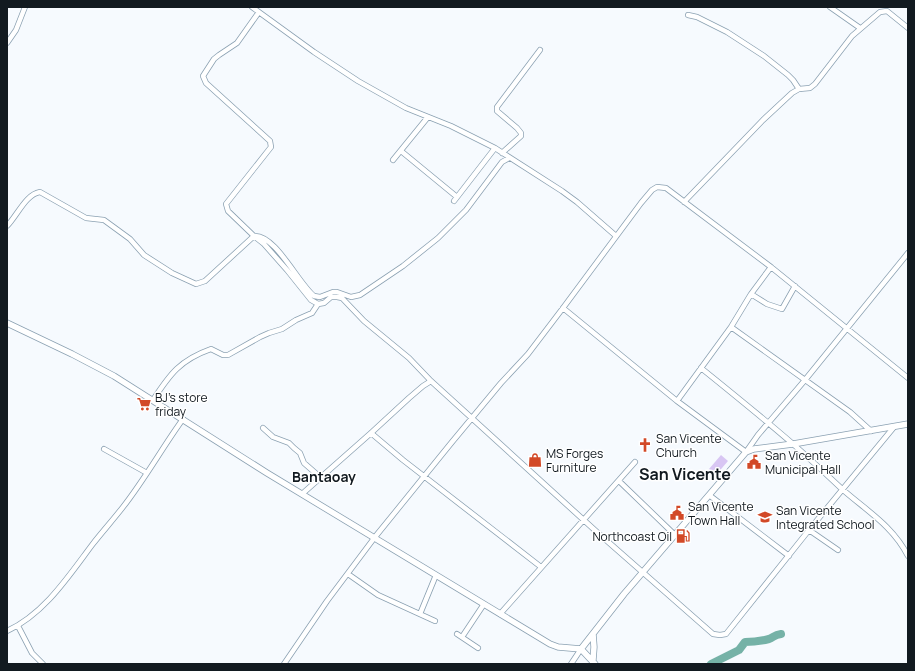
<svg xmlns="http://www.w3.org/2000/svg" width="915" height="671" font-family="Manrope,sans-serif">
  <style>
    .green { fill: #d8c6f3 }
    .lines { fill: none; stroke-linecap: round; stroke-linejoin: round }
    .river { stroke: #75b2a7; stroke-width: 8 }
    .minor-casing { stroke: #8ba1b2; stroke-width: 6 }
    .major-casing { stroke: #8ba1b2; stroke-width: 7 }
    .minor { stroke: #fff; stroke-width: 4.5 }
    .major { stroke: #fff; stroke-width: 5.5 }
    .labels { text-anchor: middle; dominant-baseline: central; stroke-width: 3; stroke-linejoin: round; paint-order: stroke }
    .poi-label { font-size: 12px; fill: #121a20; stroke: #fff; text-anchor: start }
    .quarter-label { font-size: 14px; font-weight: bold; fill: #121a20; stroke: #fff }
    .district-label { font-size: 16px; font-weight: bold; fill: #121a20; stroke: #fff }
  </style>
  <rect width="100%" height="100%" fill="#f6fafe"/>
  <path class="green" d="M721,455L728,461L716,475L709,469Z"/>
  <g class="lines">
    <path class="river" d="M711,664L739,650L745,642C753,642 761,641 769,639C774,637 774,635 781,634"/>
    <defs>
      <path id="minor" d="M252,7L314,52L358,81L406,108L451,126L495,148L562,191L577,202L616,236
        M830,7L860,28
        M688,15L697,17L727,32L764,56L788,75L793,80L799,89
        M7,43L16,30L25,7
        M401,151L457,197
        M502,153L521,136V133L517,128L497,111V107L540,50
        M393,160L428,117
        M454,201L495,148
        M684,202L763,120L792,93L799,89L810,88L815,84L852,36L880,12L887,11L908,28
        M7,226C17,216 26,194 40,192L86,218L104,220L130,239L144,255L172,273L196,284L205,281L254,236L228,211L226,204L271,147L270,141L206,83L203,76L214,59L219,55L237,43L259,12
        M254,236L264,244L287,270L311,300L318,304L324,303L331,297H337L342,298L364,321L409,358L431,381L598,533L713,634L720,635L726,634L809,530L894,427
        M254,236C275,234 298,283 314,296L320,297L333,292H337L351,297L360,295L403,266L438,238L466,210L502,162L509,158
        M751,294L767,304L782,309L795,286
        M563,308L677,401L746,452L758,435L805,380L908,253
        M731,327L850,412L871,431
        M701,368C732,393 763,418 793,444C810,459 826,474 842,489C867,511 893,526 908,556
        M153,400C170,374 180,360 211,349L223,355H228L260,337L269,333L282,329L296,320L312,313L318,304
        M677,401L731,327L751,294L771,267
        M263,428L273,437L289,443L294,448L300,453L304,463L320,477
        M371,433L403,460L541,567
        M104,449L147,473
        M619,481L675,535
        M302,494L371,433L409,398L423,386L431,381
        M709,495L789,556
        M809,530L838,550
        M348,574L378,595L435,621
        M420,614L436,575
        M500,614L635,462
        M18,626L32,653L43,664
        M7,631C44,614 68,577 92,545C102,532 113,520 123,507C145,479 162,448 183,419
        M457,634L478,648
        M462,637L484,604
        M284,664L327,601L375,537L452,442L501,383L528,354L563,308L641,203L652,190L657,187L666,188L771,267L908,378
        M571,664L581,649"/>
      <path id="major" d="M7,323L72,354L114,376L267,473L550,644L558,647L581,649L595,664
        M593,634L594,647L593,660
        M581,649L624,594L746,452L754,449L793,444L908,424"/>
    </defs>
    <use href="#minor" class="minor-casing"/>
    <use href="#major" class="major-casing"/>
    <use href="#minor" class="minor"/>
    <use href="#major" class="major"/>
  </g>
  <defs>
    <symbol id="supermarket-bare" viewBox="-9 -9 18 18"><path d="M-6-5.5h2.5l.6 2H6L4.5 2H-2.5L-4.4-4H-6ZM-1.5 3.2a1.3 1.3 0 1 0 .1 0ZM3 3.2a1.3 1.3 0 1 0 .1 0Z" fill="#d24927" stroke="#fff" stroke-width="2.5" paint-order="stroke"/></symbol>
    <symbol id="church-bare" viewBox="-9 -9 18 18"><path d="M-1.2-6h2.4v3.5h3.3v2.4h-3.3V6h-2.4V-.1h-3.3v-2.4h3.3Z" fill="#d24927" stroke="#fff" stroke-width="2.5" paint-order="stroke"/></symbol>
    <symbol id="shop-bare" viewBox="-9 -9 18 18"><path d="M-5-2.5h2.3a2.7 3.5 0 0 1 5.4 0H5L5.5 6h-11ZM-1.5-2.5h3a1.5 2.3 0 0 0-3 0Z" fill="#d24927" stroke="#fff" stroke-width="2.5" paint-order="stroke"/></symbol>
    <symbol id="civic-bare" viewBox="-9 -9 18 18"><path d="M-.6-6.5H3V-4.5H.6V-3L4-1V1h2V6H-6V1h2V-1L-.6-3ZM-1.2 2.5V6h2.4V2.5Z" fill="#d24927" stroke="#fff" stroke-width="2.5" paint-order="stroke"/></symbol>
    <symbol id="school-bare" viewBox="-9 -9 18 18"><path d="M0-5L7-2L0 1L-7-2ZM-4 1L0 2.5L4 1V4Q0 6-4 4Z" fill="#d24927" stroke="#fff" stroke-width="2.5" paint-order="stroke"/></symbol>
    <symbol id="fuel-bare" viewBox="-9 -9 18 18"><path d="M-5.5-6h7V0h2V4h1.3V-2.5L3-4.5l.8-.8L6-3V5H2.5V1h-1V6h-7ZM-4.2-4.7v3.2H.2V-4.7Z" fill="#d24927" stroke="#fff" stroke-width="2.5" paint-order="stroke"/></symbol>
  </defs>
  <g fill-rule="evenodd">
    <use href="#supermarket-bare" x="134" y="394" width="20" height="20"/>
    <use href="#church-bare" x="635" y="435" width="20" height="20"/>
    <use href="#shop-bare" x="525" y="450" width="20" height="20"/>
    <use href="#civic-bare" x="744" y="452" width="20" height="20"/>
    <use href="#civic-bare" x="667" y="503" width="20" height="20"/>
    <use href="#school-bare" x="755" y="507" width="20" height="20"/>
    <use href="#fuel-bare" x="673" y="526" width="20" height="20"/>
  </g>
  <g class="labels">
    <g class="poi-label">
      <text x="155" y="397">BJ's store<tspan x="155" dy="14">friday</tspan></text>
      <text x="656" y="438">San Vicente<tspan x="656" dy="14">Church</tspan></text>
      <text x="546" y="453">MS Forges<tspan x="546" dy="14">Furniture</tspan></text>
      <text x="765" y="455">San Vicente<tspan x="765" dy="14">Municipal Hall</tspan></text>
      <text x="688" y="506">San Vicente<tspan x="688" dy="14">Town Hall</tspan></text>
      <text x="776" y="510">San Vicente<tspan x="776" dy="14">Integrated School</tspan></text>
      <text x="672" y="536" text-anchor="end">Northcoast Oil</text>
    </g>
    <g class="quarter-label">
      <text x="324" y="476">Bantaoay</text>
    </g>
    <g class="district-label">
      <text x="685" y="474">San Vicente</text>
    </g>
  </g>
  <rect width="915" height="671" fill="none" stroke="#121a20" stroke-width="16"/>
</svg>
